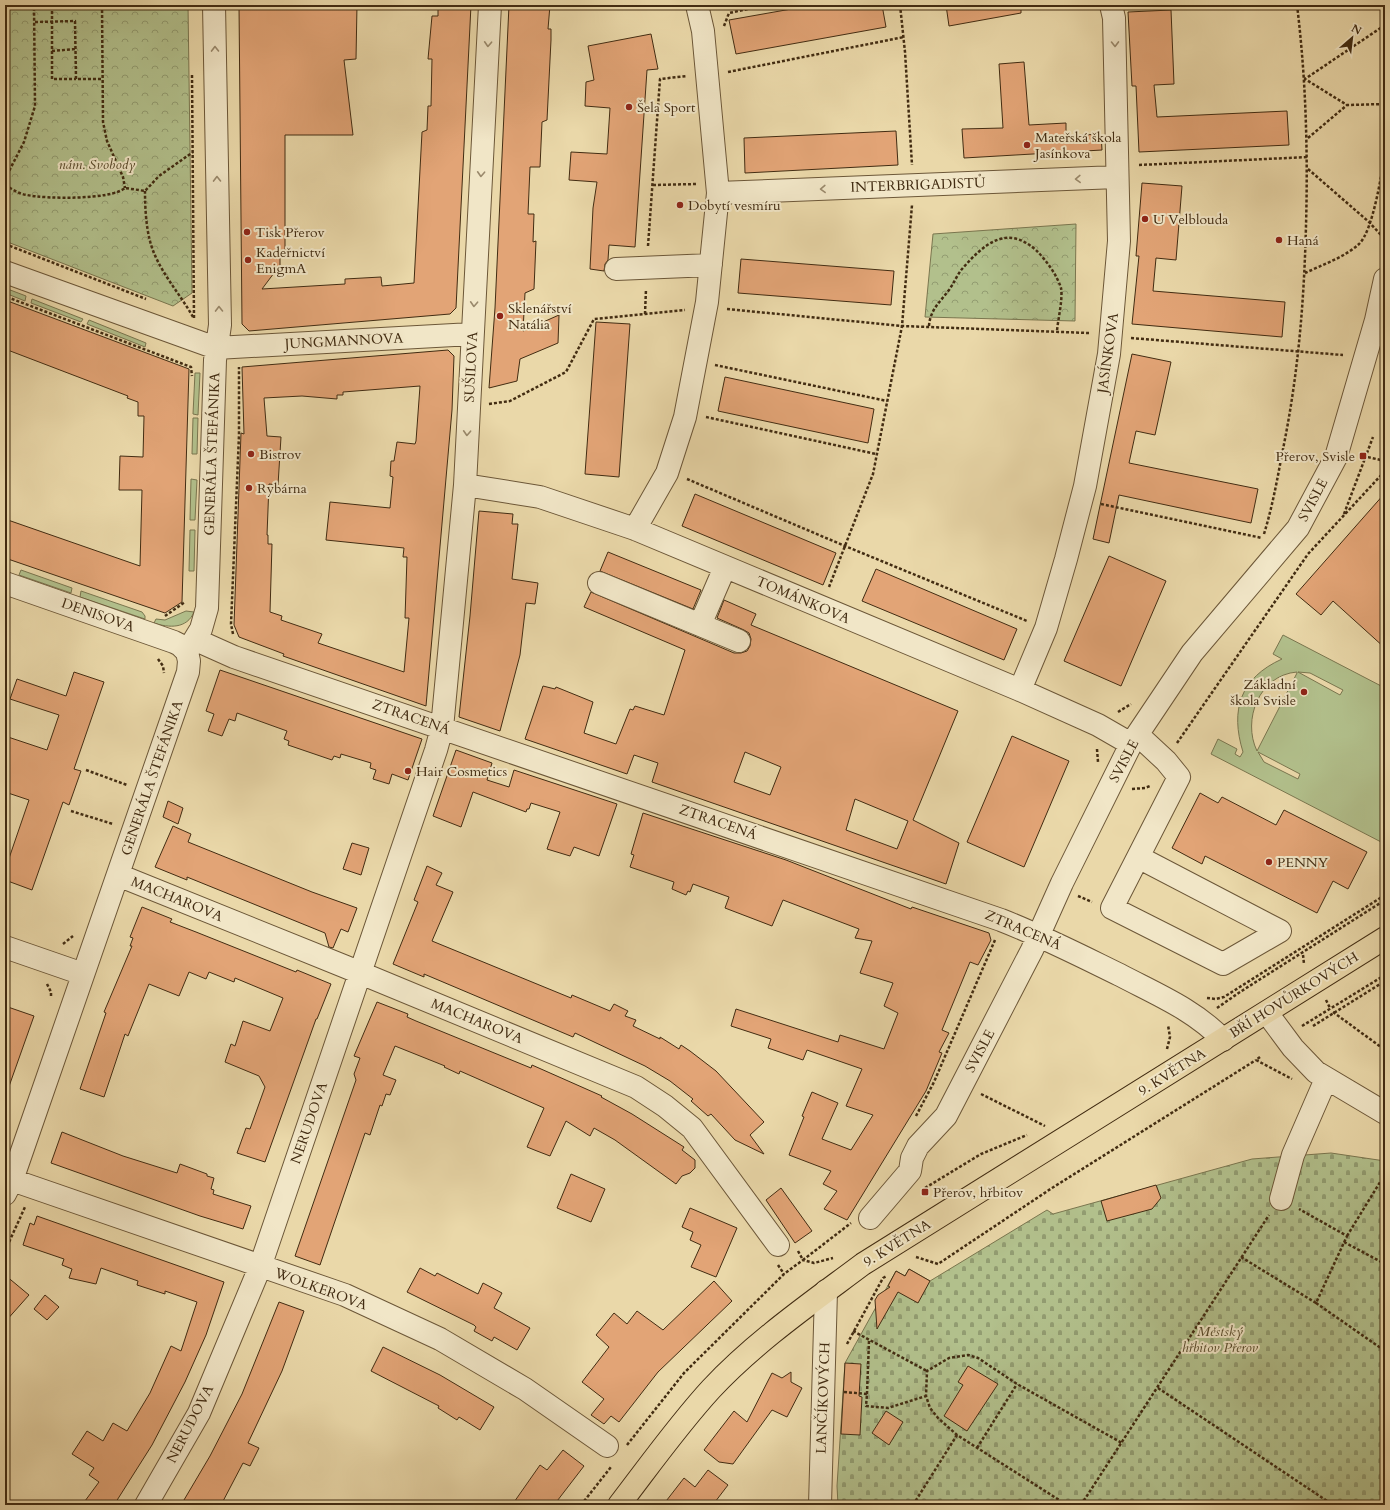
<svg xmlns="http://www.w3.org/2000/svg" width="1390" height="1510" font-family="Cardo,serif">
  <style>
    .grass { fill: #b2c08c; stroke: #7a764f; fill-rule: evenodd }
    .cemetery { fill: url(#cemetery-stones); stroke: #7a764f }
    .park { fill: url(#park-crowns); stroke: #7a764f }
    .building { fill: #e2a476; stroke: #422c12; fill-rule: evenodd }
    .lines { fill: none; stroke-linecap: round; stroke-linejoin: round }
    .minor-casing { stroke: #6c5738; stroke-width: 24 }
    .major-casing { stroke: #422c12; stroke-width: 24 }
    .path { stroke: #422c12; stroke-width: 2.5; stroke-dasharray: 3 2; stroke-linecap: butt }
    .minor { stroke: #f1e6c7; stroke-width: 22 }
    .major { stroke: #ead8a9; stroke-width: 22 }
    .oneway { stroke: #9a896c }
    .poi-dot { fill: #8f2418; stroke: #f1e6c7; stroke-width: 1.5 }
    .labels { text-anchor: middle; dominant-baseline: central; stroke-width: 4; stroke-linejoin: round; paint-order: stroke }
    .poi-label { font-size: 14px; fill: #422c12; stroke: #f1e6c7; text-anchor: start }
    .park-label { font-size: 14px; font-style: italic; fill: #584a2a; stroke: #f1e6c7 }
    .street-label { font-size: 14px; fill: #422c12; stroke: #f1e6c7 }
  </style>
  <defs>
    <pattern id="cemetery-stones" width="16" height="16" patternUnits="userSpaceOnUse"><rect width="16" height="16" fill="#b2c08c"/><path d="M2 7V4a2 2 0 0 1 4 0v3zM10 15v-3a2 2 0 0 1 4 0v3z" fill="#929c71"/></pattern>
    <pattern id="park-crowns" width="20" height="18" patternUnits="userSpaceOnUse"><rect width="20" height="18" fill="#b2c08c"/><path d="M2 6a3 3 0 1 1 6 0M12 15a3 3 0 1 1 6 0" fill="none" stroke="#929c71"/></pattern>
  </defs>
  <rect width="100%" height="100%" fill="#ead8a9"/>
  <filter id="stains"><feTurbulence type="fractalNoise" baseFrequency=".005" numOctaves="4"/><feColorMatrix values="0 0 0 0 .2 0 0 0 0 .09 0 0 0 0 .02 0 0 0 .5 -.17"/></filter>
  <radialGradient id="worn" r=".72"><stop offset=".6" stop-color="#630" stop-opacity="0"/><stop offset="1" stop-color="#630" stop-opacity=".3"/></radialGradient>
  <path class="grass" d="M5,288L26,296L25,301L5,293Z
    M32,299L83,319L81,322L31,303Z
    M89,320L146,343L145,347L87,324Z
    M195,373H200L198,415L193,414Z
    M193,418H198L197,454H192Z
    M191,479L197,480L195,520H190Z
    M190,530H195L194,571H189Z
    M21,570L72,588L71,593L19,575Z
    M81,591L142,612L145,616V619L80,597Z
    M186,611L194,612C187,629 169,628 154,623L156,619L165,620Z
    M1283,635L1385,688V844L1211,754L1218,739L1237,749L1235,754L1240,757L1243,752C1230,710 1240,678 1282,659L1273,654ZM1297,672V673L1257,751C1242,720 1259,675 1297,672ZM1298,672L1310,673L1343,690L1340,695ZM1258,752L1300,774L1298,779L1264,762Z"/>
  <path class="cemetery" d="M1331,1153L1385,1161V1505H838L837,1486L845,1363L896,1271L905,1276L909,1269L930,1281L1047,1210L1053,1214L1252,1159Z"/>
  <path class="park" d="M5,5H188L192,293L173,306L5,241Z
    M1076,224L1075,321L925,317L933,234Z"/>
  <path class="building" d="M239,5H357L356,59L344,60L353,135H285V251H280V265L262,289L345,284V279L381,277L382,286L414,283L422,132L427,130L428,106H431L432,59H428L432,16H438V5H471L456,308L450,314L249,331L242,324Z
    M509,5H550L548,29H551V40L547,120L542,122L540,167H530L528,214H534L533,242L536,241L534,289L525,293L523,331L559,315L558,343L520,359L517,381L489,388L495,308Z
    M814,5H882L886,27L736,54L729,20Z
    M946,5H1021V13L949,26Z
    M1171,10L1174,84L1154,85L1157,117L1287,111L1289,145L1139,152L1136,86H1132L1128,12Z
    M651,34L658,69L647,70L635,247L609,245L608,260L605,264L604,271L590,269L593,208L597,182L569,180L571,152L607,154L610,108L585,106L586,82L594,80L588,46Z
    M1024,62L1029,125L1066,123V136L1101,134L1102,150L964,158L962,129L1003,128L999,64Z
    M896,131L898,165L745,173L744,138Z
    M1142,183L1182,186L1176,260L1156,258L1153,291L1285,302L1282,337L1132,324L1139,256H1136Z
    M741,259L894,271L891,305L738,293Z
    M5,300L189,369L182,602L165,613L5,558V519L140,566L142,490H119L120,456L143,457L144,416H138V402L127,398L128,396L5,349Z
    M596,322L630,324L619,477L585,474Z
    M448,350L454,356L452,410L426,706L283,656L284,654L239,637L234,625L241,433L244,434L242,367ZM420,386L416,441L415,444L397,442L394,461H391L390,476L393,477L390,508L330,502L326,540L404,548L403,557H407L405,618H409L404,672L318,643L322,634L281,620L282,616L270,612L272,544H268V535H267L269,484L278,485L281,437L267,436L264,398L302,396L337,399V395H343V392Z
    M1132,354L1171,362L1155,435L1136,431L1129,463L1258,489L1251,523L1119,495L1109,543L1093,539Z
    M725,377L874,409L868,443L718,411Z
    M1385,493V648L1333,601L1321,615L1296,594Z
    M695,494L836,553L823,585L682,526Z
    M479,511L513,514L512,524H518L512,579L538,583L535,604L526,603L520,655L500,731L459,717L470,616Z
    M608,552L701,590L693,609L600,571Z
    M1109,556L1166,581L1121,686L1064,661Z
    M876,569L1017,629L1004,660L862,601Z
    M591,592L734,653H741L747,651L750,646L751,639L749,633L744,630L717,618L724,600L756,614L751,625L958,711L913,820L959,843L946,884L652,782L658,763L634,755L627,774L525,739L543,686L555,689L556,687L593,702L584,733L616,744L630,709L633,710L635,706L664,715L685,650L584,607ZM745,752L781,767L770,795L734,782ZM855,799L908,821L897,849L846,830Z
    M220,670L422,739L408,780L392,774L389,784L373,779L376,770L370,768L371,763L341,754L340,758L334,756L332,760L288,745L289,741L284,739L287,731L237,713L235,721L229,719L222,736L208,731L214,714L206,711Z
    M74,672L104,682L74,769L81,771L69,805L63,802L32,890L5,880V870L29,800L5,792V736L47,750L59,715L10,699L17,679L66,696Z
    M1012,736L1069,761L1024,867L967,842Z
    M456,750L492,763L487,780L509,787L514,770L617,804L599,856L574,847L570,856L547,849L560,812L531,803L529,809H527L526,812L473,792L461,827L433,816Z
    M1200,793L1218,803L1222,797L1276,825L1284,810L1367,852L1348,889L1333,881L1317,913L1205,856L1202,864L1172,848Z
    M168,801L183,808L178,824L163,817Z
    M643,813L786,860L911,909L912,907L989,933L991,940L978,965L970,962L942,1030L949,1033L939,1052L942,1053L926,1091L847,1220L824,1209L837,1191L823,1184L831,1171L789,1155L804,1117L802,1116L812,1092L838,1103L822,1139L851,1150L873,1115L846,1106L862,1069L807,1050L803,1060L768,1048L771,1039L731,1026L736,1009L838,1042L840,1035L884,1049L898,1013L884,1006L893,983L860,973L872,941L855,938L859,929L783,900L772,926L725,908L729,897L693,884L690,892L688,891L686,895L672,889L674,882L630,867L634,855L631,854Z
    M173,826L191,834L188,842L312,892L357,908L348,932L341,929L333,948L329,947L325,933L187,877V880L155,867Z
    M352,843L369,848L361,875L343,869Z
    M427,866L442,873L436,885L453,892L432,941L571,998L572,995L610,1011L614,1004L628,1011L625,1016L636,1020L633,1026L660,1039V1037L679,1049L681,1045L690,1051L716,1071L764,1122L750,1135L764,1154L735,1140L711,1114L708,1116L691,1101L693,1099L670,1081L645,1066L575,1033L573,1037L424,974V977L393,964L418,902L414,900Z
    M142,907L172,919L170,922L196,932L296,972L297,970L331,984L317,1019H316L265,1162L237,1153L246,1128L250,1129L265,1087L259,1076L225,1062L231,1044L235,1046L243,1021L270,1031L283,998L235,978L234,982L209,972L206,979L189,972L179,996L149,984L128,1036L125,1034L104,1097L80,1089L106,1013L104,1012L132,946H130L133,938L130,937Z
    M377,1002L408,1014L407,1017L416,1021L531,1068L532,1065L602,1096L601,1097L632,1114L684,1147L682,1150L695,1160V1168L690,1173L682,1176L676,1184L615,1140L594,1128L590,1136L566,1121L550,1156L537,1151L527,1147L544,1108L460,1071L459,1074L444,1067L445,1066L395,1046L383,1075L396,1080L390,1095L386,1094L382,1106L380,1105L370,1135L365,1133L320,1265L295,1256L356,1080L354,1074L360,1058L354,1056Z
    M5,1006L34,1016L7,1092H5Z
    M62,1132L123,1156L177,1173L180,1164L207,1174V1176L214,1178L211,1189L214,1190L213,1194L251,1206L243,1229L200,1216L51,1163Z
    M571,1174L605,1189L591,1222L557,1208Z
    M1156,1185L1161,1198L1152,1209L1107,1221L1101,1201Z
    M781,1188L812,1231L795,1243L766,1200Z
    M690,1208L737,1228L716,1277L691,1267L701,1245L690,1240L693,1232L682,1227Z
    M37,1216L224,1282L206,1335L185,1382L152,1445L114,1505H82L99,1482L89,1475L94,1468L72,1454L87,1431L103,1441L113,1423L127,1431L150,1393L171,1346L181,1351L197,1302L165,1291V1294L137,1285L138,1281L101,1268L96,1284L69,1278L72,1269L62,1265L64,1259L23,1245L30,1223L34,1225Z
    M420,1268L435,1276L437,1273L478,1294L483,1283L502,1293L494,1308L530,1328L517,1350L494,1337L492,1341L474,1331L476,1327L474,1325L407,1292Z
    M909,1269L930,1281L918,1303L898,1292L877,1329L875,1300L878,1295L890,1287L888,1286L896,1271L905,1276Z
    M5,1275L29,1295L5,1322Z
    M714,1281L732,1301L658,1372L619,1422L611,1416L604,1424L591,1415L604,1399L582,1382L609,1347L596,1335L614,1313L627,1324L637,1311L663,1330Z
    M45,1295L59,1307L47,1320L34,1309Z
    M279,1302L304,1311L282,1371L248,1443L259,1448L250,1466L243,1463L221,1505H181L210,1456L242,1394Z
    M383,1347L440,1375L494,1407L480,1430L459,1417L457,1420L438,1408L439,1406L371,1371Z
    M845,1363L861,1364L859,1396L862,1397L860,1435L841,1434Z
    M968,1366L998,1384L967,1431L944,1416L963,1385L958,1382Z
    M791,1372V1382L802,1388L787,1417L772,1410L733,1464L719,1462L704,1450L734,1411L747,1422L772,1373L782,1378Z
    M886,1411L903,1422L889,1445L872,1433Z
    M563,1450L584,1466L554,1505H512L540,1465L547,1470Z
    M708,1470L728,1485L715,1502L719,1505H663L684,1478L695,1487Z"/>
  <g class="lines">
    <defs>
      <path id="minor" d="M718,193L1117,177
        M616,269L711,265
        M5,272L216,348L472,334
        M465,485L540,497L635,529L1020,690L1098,725L1131,744
        M635,529L667,473L685,417L707,302L718,193L703,31L697,5
        M5,583L174,642L180,645L187,652
        M599,583L739,641
        M700,625L725,567
        M196,640L234,657L1001,920C1042,936 1081,956 1120,975C1156,994 1195,1010 1223,1040
        M1020,690L1046,628L1066,559L1085,486L1109,354L1119,241L1114,18L1111,5
        M1138,735L1166,761L1179,777L1112,908L1223,964L1280,931L1138,857
        M118,875L346,967L636,1087L665,1106L692,1128L778,1245
        M5,947L83,974
        M1267,1013L1293,1048L1316,1072L1385,1113
        M12,1180L345,1295L440,1339L525,1389L607,1446
        M5,1194L12,1180L188,672L189,661L187,652L201,629L207,608L215,360L220,325L214,5
        M1281,1199L1293,1155L1326,1079
        M870,1218L910,1171L912,1158L918,1146L946,1116L1032,950L1062,883L1131,744L1192,653L1298,528L1336,457L1376,320L1385,279
        M146,1505L199,1413L260,1267L436,750L442,728L465,485L490,5
        M820,1505L826,1291"/>
      <path id="major" d="M619,1505C649,1466 678,1425 711,1389C756,1341 811,1303 863,1264L1385,938"/>
    </defs>
    <use href="#minor" class="minor-casing"/>
    <use href="#major" class="major-casing"/>
    <path class="path" d="M102,5L103,122L107,141L123,177L125,188
      M900,5L905,52L912,165
      M52,6V79H76
      M35,7L64,5
      M35,22L75,21L76,79H102
      M1385,25L1305,79L1347,105L1385,104
      M724,26L729,13L767,5
      M52,51L75,49
      M728,72L904,37
      M192,75L194,318
      M1308,138L1347,105
      M1139,165L1308,157
      M1308,169L1369,222L1381,235
      M5,174L7,175L5,180
      M7,175L24,142L35,106L34,5
      M5,185C12,189 19,194 27,195C46,199 111,200 125,188L145,191L159,176L193,152
      M653,185L697,184
      M145,191C145,207 146,226 150,241C157,269 179,292 193,317
      M5,244L146,299
      M648,246L660,79L687,76
      M1305,273C1322,265 1345,257 1359,244C1373,231 1382,172 1385,152
      M7,297L191,367L192,376
      M727,309L902,326L1089,333
      M645,314L646,289
      M929,326C930,310 940,302 949,290C954,283 957,275 962,269C984,244 1006,224 1036,250C1046,260 1057,275 1061,288C1063,299 1058,319 1057,331
      M1131,338L1343,355
      M715,365L887,401
      M489,404L510,401L566,372L594,319L685,310
      M706,417L876,454
      M1363,456L1385,461
      M687,479L845,546L1027,621
      M1101,504L1262,538
      M1344,514L1373,437
      M1264,534C1272,508 1277,481 1282,454C1298,377 1304,304 1306,226C1308,152 1306,79 1297,5
      M829,587L873,474L902,326L912,205
      M165,616L185,602
      M233,634L231,624L239,435V367
      M158,659L163,666L164,673
      M1118,712L1131,704
      M1177,743L1308,554L1385,471
      M1097,749L1098,762
      M86,770L127,785
      M1132,789L1145,788L1150,786
      M71,811L113,824
      M1078,896L1092,902
      M63,944L73,936
      M1303,955L1304,964
      M47,984L51,992V998
      M1207,998L1216,999L1224,997L1385,895
      M1326,1000L1330,1008
      M1217,1008L1240,992L1385,900
      M1333,1012L1385,1050
      M1302,1026L1385,975
      M1313,1026L1385,981
      M1167,1049L1170,1037L1168,1025
      M1260,1057L1256,1060L1292,1079
      M981,1094L1045,1126
      M916,1116L934,1082L995,940
      M925,1188L981,1154L1027,1135
      M1347,1236L1385,1174
      M1344,1242L1385,1264
      M5,1251L25,1207
      M798,1251L803,1260L851,1223
      M916,1257L938,1264L1052,1188L1256,1060
      M1241,1257L1316,1303L1347,1236L1299,1209
      M778,1265L784,1274
      M1316,1303L1385,1351
      M853,1331L927,1371
      M847,1344L883,1278L887,1276
      M1158,1388L1333,1505
      M844,1392L867,1394L866,1406L888,1408L926,1396
      M867,1394L869,1341
      M627,1445L684,1373L784,1274L803,1260L814,1263L833,1258
      M977,1448L1017,1384
      M581,1505L611,1467
      M913,1505L957,1435
      M1067,1505L957,1435L938,1418L930,1408L926,1396L927,1371L949,1358L968,1355L978,1358L1017,1384L1122,1443
      M1081,1505L1269,1215"/>
    <use href="#minor" class="minor"/>
    <use href="#major" class="major"/>
  </g>
  <defs><path id="oneway-chevron" d="M-2-3.5L2.5 0L-2 3.5" fill="none" stroke-width="1.6" stroke-linecap="round" stroke-linejoin="round"/></defs>
  <g class="oneway">
    <use href="#oneway-chevron" transform="translate(488 44) rotate(93)"/>
    <use href="#oneway-chevron" transform="translate(1115 44) rotate(89)"/>
    <use href="#oneway-chevron" transform="translate(215 49) rotate(-91)"/>
    <use href="#oneway-chevron" transform="translate(481 174) rotate(93)"/>
    <use href="#oneway-chevron" transform="translate(217 179) rotate(-91)"/>
    <use href="#oneway-chevron" transform="translate(1078 179) rotate(178)"/>
    <use href="#oneway-chevron" transform="translate(823 189) rotate(178)"/>
    <use href="#oneway-chevron" transform="translate(474 304) rotate(93)"/>
    <use href="#oneway-chevron" transform="translate(219 309) rotate(-91)"/>
    <use href="#oneway-chevron" transform="translate(467 433) rotate(93)"/>
  </g>
  <g class="poi-dot">
    <circle cx="629" cy="107" r="4"/>
    <circle cx="1027" cy="145" r="4"/>
    <circle cx="680" cy="205" r="4"/>
    <circle cx="1145" cy="219" r="4"/>
    <circle cx="247" cy="232" r="4"/>
    <circle cx="1279" cy="240" r="4"/>
    <circle cx="248" cy="260" r="4"/>
    <circle cx="500" cy="316" r="4"/>
    <circle cx="251" cy="454" r="4"/>
    <rect x="1359" y="452" width="8" height="8" rx="2"/>
    <circle cx="249" cy="488" r="4"/>
    <circle cx="1304" cy="692" r="4"/>
    <circle cx="408" cy="771" r="4"/>
    <circle cx="1269" cy="862" r="4"/>
    <rect x="921" y="1188" width="8" height="8" rx="2"/>
  </g>
  <g class="labels">
    <g class="poi-label">
      <text x="637" y="107">Šela Sport</text>
      <text x="1035" y="137">Mateřská škola<tspan x="1035" dy="16">Jasínkova</tspan></text>
      <text x="688" y="205">Dobytí vesmíru</text>
      <text x="1153" y="219">U Velblouda</text>
      <text x="255" y="232">Tisk Přerov</text>
      <text x="1287" y="240">Haná</text>
      <text x="256" y="252">Kadeřnictví<tspan x="256" dy="16">EnigmA</tspan></text>
      <text x="508" y="308">Sklenářství<tspan x="508" dy="16">Natália</tspan></text>
      <text x="259" y="454">Bistrov</text>
      <text x="1355" y="456" text-anchor="end">Přerov, Svisle</text>
      <text x="257" y="488">Rybárna</text>
      <text x="1296" y="684" text-anchor="end">Základní<tspan x="1296" dy="16">škola Svisle</tspan></text>
      <text x="416" y="771">Hair Cosmetics</text>
      <text x="1277" y="862">PENNY</text>
      <text x="933" y="1192">Přerov, hřbitov</text>
    </g>
    <g class="park-label">
      <text x="97" y="164">nám. Svobody</text>
      <text x="1220" y="1331">Městský<tspan x="1220" dy="16">hřbitov Přerov</tspan></text>
    </g>
    <g class="street-label">
      <text transform="translate(918 185) rotate(-2)">INTERBRIGADISTŮ</text>
      <text transform="translate(344 341) rotate(-3)">JUNGMANNOVA</text>
      <text transform="translate(1108 353) rotate(-82)">JASÍNKOVA</text>
      <text transform="translate(471 367) rotate(-87)">SUŠILOVA</text>
      <text transform="translate(212 454) rotate(-88)">GENERÁLA ŠTEFÁNIKA</text>
      <text transform="translate(1313 500) rotate(-62)">SVISLE</text>
      <text transform="translate(803 600) rotate(23)">TOMÁNKOVA</text>
      <text transform="translate(98 615) rotate(19)">DENISOVA</text>
      <text transform="translate(411 717) rotate(19)">ZTRACENÁ</text>
      <text transform="translate(1124 761) rotate(-62)">SVISLE</text>
      <text transform="translate(152 778) rotate(-71)">GENERÁLA ŠTEFÁNIKA</text>
      <text transform="translate(718 822) rotate(19)">ZTRACENÁ</text>
      <text transform="translate(177 899) rotate(22)">MACHAROVA</text>
      <text transform="translate(1023 930) rotate(23)">ZTRACENÁ</text>
      <text transform="translate(1294 995) rotate(-32)">BŘÍ HOVŮRKOVÝCH</text>
      <text transform="translate(477 1021) rotate(22)">MACHAROVA</text>
      <text transform="translate(980 1051) rotate(-62)">SVISLE</text>
      <text transform="translate(1172 1072) rotate(-32)">9. KVĚTNA</text>
      <text transform="translate(309 1123) rotate(-71)">NERUDOVA</text>
      <text transform="translate(897 1243) rotate(-32)">9. KVĚTNA</text>
      <text transform="translate(321 1289) rotate(20)">WOLKEROVA</text>
      <text transform="translate(823 1398) rotate(-88)">LANČÍKOVÝCH</text>
      <text transform="translate(190 1424) rotate(-63)">NERUDOVA</text>
    </g>
  </g>
  <rect width="1390" height="1510" fill="none" stroke="#ead8a9" stroke-width="20"/>
  <rect x="6" y="6" width="1378" height="1498" fill="none" stroke="#422c12" stroke-width="2"/>
  <rect x="10" y="10" width="1370" height="1490" fill="none" stroke="#422c12"/>
  <g transform="translate(1352 38) rotate(28)" stroke="#f1e6c7" stroke-width="3" paint-order="stroke">
  <path d="M0-3L7 15L0 10L-7 15Z" fill="#422c12"/>
  <text y="-6" font-size="11" font-weight="bold" text-anchor="middle" fill="#422c12">N</text>
  </g>
  <rect width="100%" height="100%" filter="url(#stains)"/>
  <rect width="100%" height="100%" fill="url(#worn)"/>
</svg>
